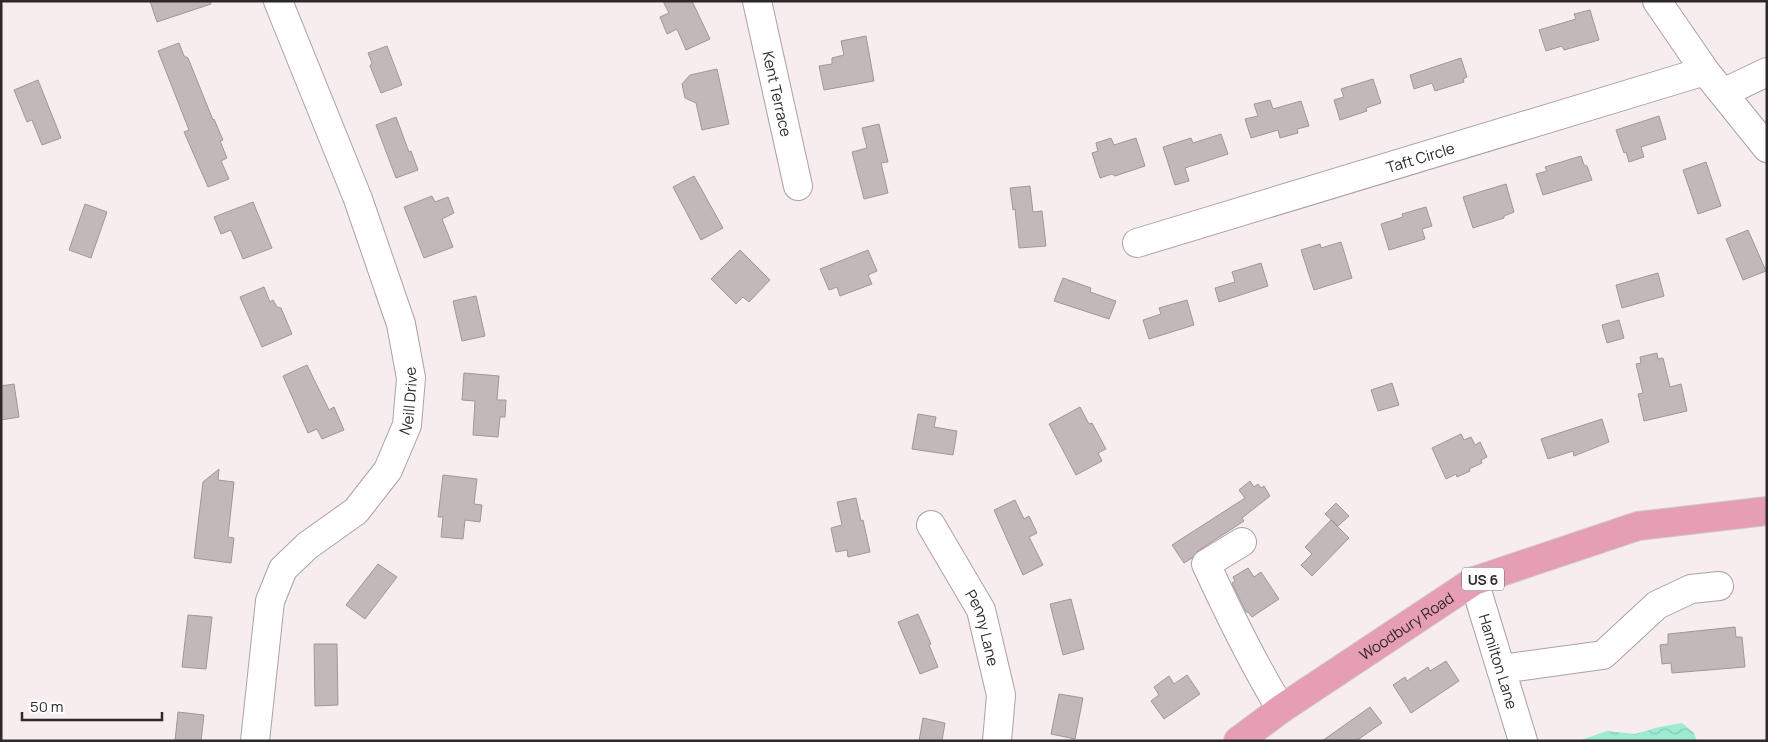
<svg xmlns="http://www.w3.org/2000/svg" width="1768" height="742" font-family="Manrope,sans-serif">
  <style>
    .water { fill: url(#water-waves) }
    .building { fill: #c2b8ba; stroke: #a09799 }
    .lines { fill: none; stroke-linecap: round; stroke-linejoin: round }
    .minor-casing { stroke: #aba1a3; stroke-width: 30 }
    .major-casing { stroke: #cdcccc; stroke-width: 30 }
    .minor { stroke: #fff; stroke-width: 28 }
    .major { stroke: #e69eb4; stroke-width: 28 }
    .labels { text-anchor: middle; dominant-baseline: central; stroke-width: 5; stroke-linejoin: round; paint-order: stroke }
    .shield { fill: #fffdfd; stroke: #6c6969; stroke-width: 1 }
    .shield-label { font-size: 14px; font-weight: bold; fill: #2d292a }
    .street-label { font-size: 15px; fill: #2d292a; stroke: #fffdfd }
  </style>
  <defs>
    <pattern id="water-waves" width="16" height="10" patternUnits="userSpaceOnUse" patternTransform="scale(1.25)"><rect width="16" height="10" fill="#9eead3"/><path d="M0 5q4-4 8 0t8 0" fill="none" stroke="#88c9b5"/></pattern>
  </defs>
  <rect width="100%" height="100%" fill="#f7edef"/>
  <path class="water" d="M1682,723L1694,733L1697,741H1578L1607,731L1635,734L1659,727Z"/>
  <path class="building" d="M150,1H210L211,4L157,22Z
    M663,1H692L710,39L686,50L677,29L667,34L660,17L669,13Z
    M1590,10L1599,40L1564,50L1562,46L1546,51L1539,30L1576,19L1574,14Z
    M866,36L874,81L824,90L819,66L832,64V58L844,55L841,41Z
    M179,43L184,56L188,58L213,120L214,119L223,140L220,141L227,158L221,161L229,179L208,187L184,132L189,130L158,51Z
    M387,46L402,85L381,93L370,66L372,63L368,53Z
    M1461,58L1467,77L1463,79L1464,82L1435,91L1432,83L1414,89L1410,75Z
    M717,69L729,124L702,130L696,103L685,98L682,84L690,75Z
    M1373,79L1381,103L1366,108L1367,111L1340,120L1334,100L1344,97L1341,89Z
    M38,80L61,138L42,145L32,120L27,122L14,90Z
    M1270,100L1273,109L1301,101L1309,126L1297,129L1298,133L1280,138L1278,130L1251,138L1245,119L1258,116L1254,104Z
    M1659,116L1666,139L1641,147L1644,157L1629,162L1626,152L1624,153L1616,130Z
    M396,117L409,152L411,151L418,170L396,178L376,125Z
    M879,124L888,162L881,163L888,193L864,199L852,152L867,148L862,128Z
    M1221,134L1228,154L1185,168L1189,181L1175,185L1163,147L1191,138L1193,143Z
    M1111,138L1114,145L1136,138L1145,166L1115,176L1112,174L1100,178L1092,153L1098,151L1096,143Z
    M1581,156L1584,165L1587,166L1592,180L1543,195L1536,174L1547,171L1545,167Z
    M1706,162L1721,206L1698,214L1683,170Z
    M694,176L723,228L701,240L673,187Z
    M1506,184L1514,212L1504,216V218L1473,228L1463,197Z
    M1030,186L1033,212L1042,211L1046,246L1019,248L1015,209L1013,210L1010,188Z
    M432,196L435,202L448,197L454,213L442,219L453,247L424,258L404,207Z
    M253,202L272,248L243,259L231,230L221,234L214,217Z
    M85,204L107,212L91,258L69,250Z
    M1426,207L1432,226L1422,229L1425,239L1389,250L1381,224L1403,217L1402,214Z
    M1748,230L1766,271L1743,280L1726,239Z
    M1341,242L1352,278L1314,290L1301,250L1320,244L1321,248Z
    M740,250L770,280L749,302L743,297L736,304L711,279Z
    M868,250L877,271L868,275L872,284L840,296L837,287L829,290L820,269Z
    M1261,263L1268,286L1219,302L1215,288L1235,282L1232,272Z
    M1658,273L1664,296L1622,308L1616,285Z
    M1063,278L1091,288L1090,292L1116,301L1109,319L1054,301Z
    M264,287L270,302L273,300L277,307L281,308L292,334L262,347L240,297Z
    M476,296L485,336L462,341L453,301Z
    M1187,300L1194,325L1149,339L1143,320L1161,314L1159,308Z
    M1619,320L1624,338L1607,343L1602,325Z
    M1657,353L1658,359L1663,358L1670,387L1681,384L1687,411L1644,421L1638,394L1643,393L1636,364L1641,363L1640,357Z
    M307,365L329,410L334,407L344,430L322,439L317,429L308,433L283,376Z
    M464,373L499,376L497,400H506L505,417H500L498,437L473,435L475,401L462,400Z
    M1392,383L1399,405L1378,411L1371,390Z
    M14,384L19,417L1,420V386Z
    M1080,407L1089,424L1092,423L1106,449L1098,453L1102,461L1076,475L1049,424Z
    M918,414L936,417L934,427L957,431L953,455L912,449Z
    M1602,419L1609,442L1574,456L1573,451L1548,459L1541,439Z
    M1461,434L1464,440L1471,437L1475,445L1480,442L1487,457L1481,460L1482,463L1469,469L1470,471L1457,477L1456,474L1446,479L1432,448Z
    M219,469L218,480L234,482L228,537L234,538L231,563L194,558L203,482Z
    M443,475L477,479L474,504L482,505L480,522L465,520L463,539L441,537L443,517H438Z
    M1250,481L1254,487L1258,484L1261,488L1264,486L1270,496L1242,518L1244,521L1198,551L1192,558L1184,563L1172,545L1245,498L1239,490Z
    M856,498L861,521L863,520L870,552L848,557L847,550L836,552L831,528L842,525L837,502Z
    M1015,500L1024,519L1029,516L1037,533L1029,537L1043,565L1023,575L994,510Z
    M1336,503L1349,516L1338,526L1325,514Z
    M1331,520L1349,538L1312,576L1301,565L1312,554L1305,547Z
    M378,564L397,577L365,619L346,605Z
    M1248,568L1254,577L1261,572L1279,599L1252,617L1248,612H1246L1232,583L1235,581L1233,577Z
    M1071,599L1084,649L1063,655L1050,604Z
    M918,614L931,644L929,645L938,667L920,674L898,622Z
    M188,615L212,617L206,669L182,667Z
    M1735,627L1736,637H1742L1745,667L1672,673L1671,663L1662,664L1660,645L1668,644V634Z
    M314,644H337L338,705L315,706Z
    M1446,661L1459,681L1411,713L1393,685L1405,677L1407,681L1428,667L1430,671Z
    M1187,675L1200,694L1164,719L1151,701L1159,695L1154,687L1169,676L1174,684Z
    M1059,694L1083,698L1075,739L1051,734Z
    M1370,707L1382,723L1356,741H1322Z
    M178,712L204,715L201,741H175Z
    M923,718L945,723L942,741H919Z"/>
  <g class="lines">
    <defs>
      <g id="minor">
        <path id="s1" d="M757,1L798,186"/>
        <path d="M1657,1L1705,71L1767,148"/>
        <path d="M1723,93L1767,72"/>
        <path id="s2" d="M1137,243L1705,71"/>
        <path id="s3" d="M931,525L981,610L1001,695L997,741"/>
        <path d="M1242,542L1206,564C1229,614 1252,662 1281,709"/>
        <path id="s4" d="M1474,581L1523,741"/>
        <path d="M1501,669L1603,655L1657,605L1691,589L1719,586"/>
        <path id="s5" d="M255,741L270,601L283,569L307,546L356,511L388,470L407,425L411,378L401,324L358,199L278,1"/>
      </g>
      <g id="major">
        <path id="s6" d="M1238,741L1281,709L1474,581L1638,526L1767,511"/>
      </g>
    </defs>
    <use href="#minor" class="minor-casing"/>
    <use href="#major" class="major-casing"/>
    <use href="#minor" class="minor"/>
    <use href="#major" class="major"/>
  </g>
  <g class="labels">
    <rect class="shield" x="1462" y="567.5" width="42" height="23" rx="4"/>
    <g class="shield-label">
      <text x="1483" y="579">US 6</text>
    </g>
    <g class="street-label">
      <text stroke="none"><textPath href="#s1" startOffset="95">Kent Terrace</textPath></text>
      <text stroke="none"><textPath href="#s2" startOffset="296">Taft Circle</textPath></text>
      <text stroke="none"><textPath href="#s5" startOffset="394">Neill Drive</textPath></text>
      <text stroke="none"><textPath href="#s6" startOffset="204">Woodbury Road</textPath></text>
      <text stroke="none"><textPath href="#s3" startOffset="116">Penny Lane</textPath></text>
      <text stroke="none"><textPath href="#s4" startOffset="84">Hamilton Lane</textPath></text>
    </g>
  </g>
  <rect width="1768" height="742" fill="none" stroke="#2d292a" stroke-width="5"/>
  <path d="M22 712v8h140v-8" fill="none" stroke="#2d292a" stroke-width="2.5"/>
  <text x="30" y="712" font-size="15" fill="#2d292a" stroke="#fffdfd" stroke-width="4" paint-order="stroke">50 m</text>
</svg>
